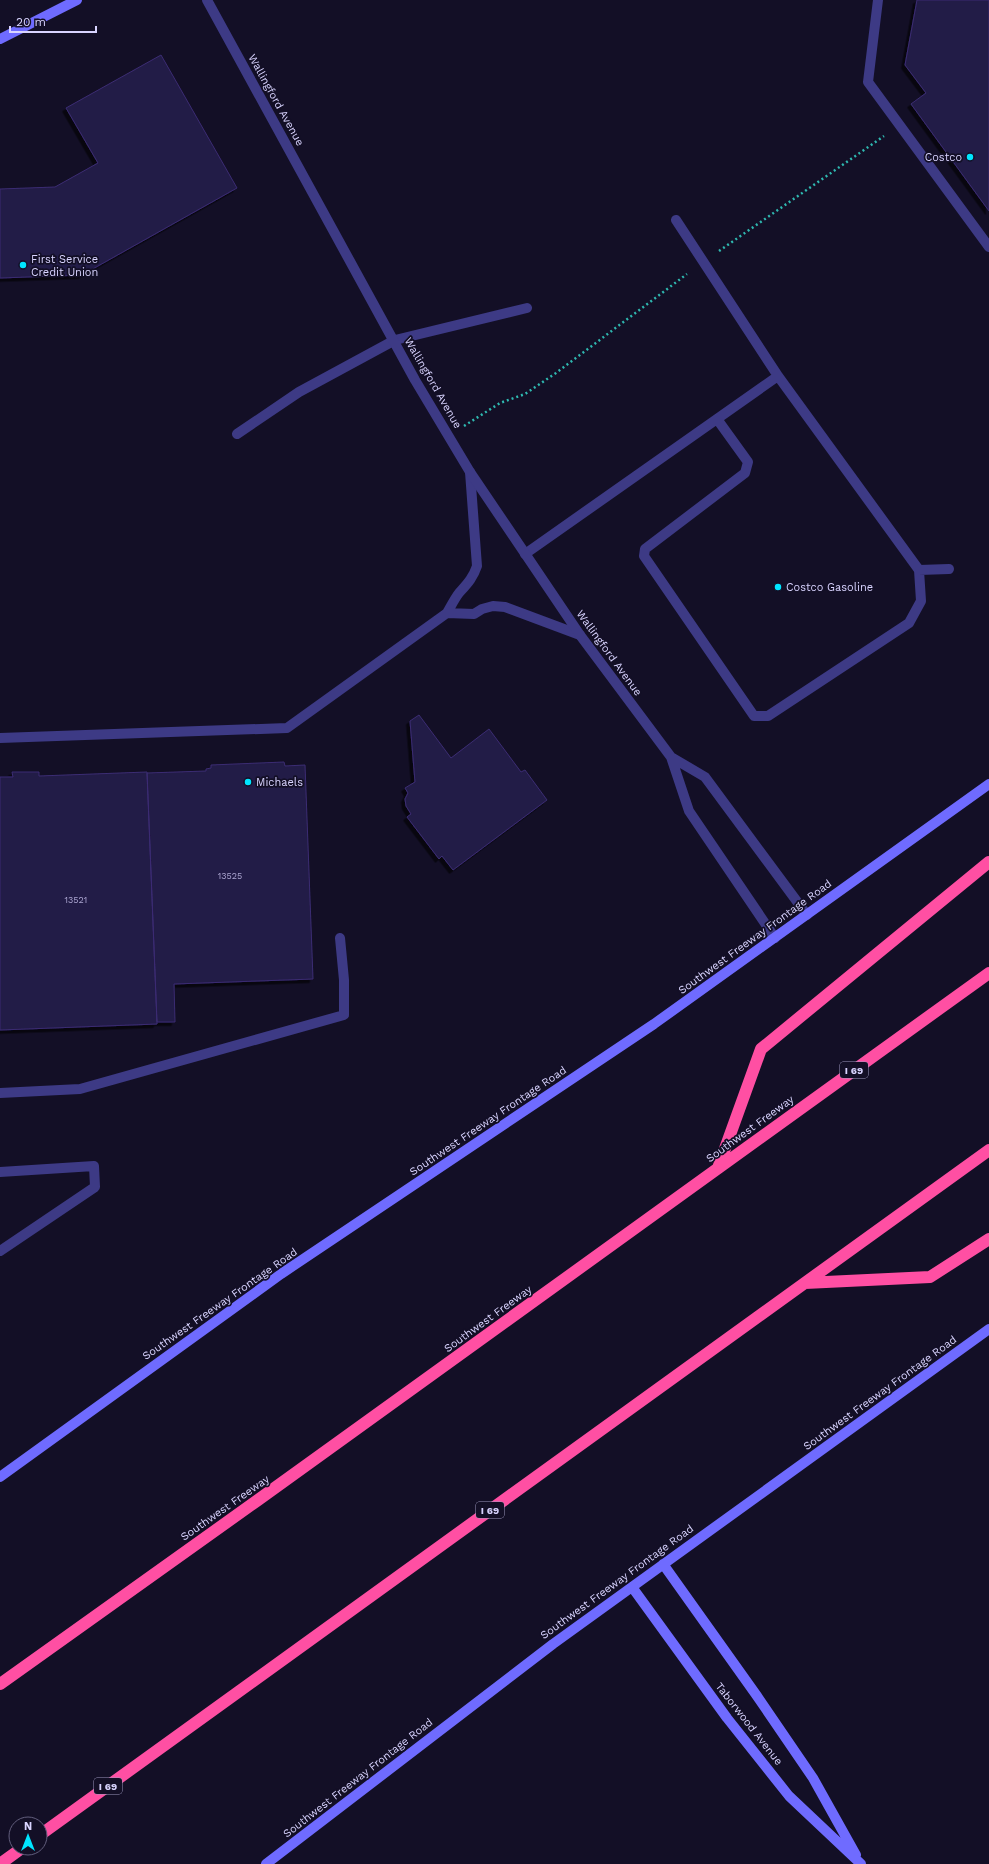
<svg xmlns="http://www.w3.org/2000/svg" width="989" height="1864" font-family="'Work Sans',sans-serif">
  <style>
    .building { fill: #241b47; stroke: #3b2d73; filter: url(#shadow) }
    .lines { fill: none; stroke-linecap: round; stroke-linejoin: round }
    .path { stroke: #2fb8b0; stroke-width: 2.5; stroke-dasharray: 2 3; stroke-linecap: butt }
    .lane { stroke: #3d3a85; stroke-width: 10 }
    .street { stroke: #3d3a85; stroke-width: 10 }
    .secondary { stroke: #6f6bff; stroke-width: 10 }
    .highway { stroke: #ff4fa3; stroke-width: 12 }
    .poi-dot { fill: #00e5ff; stroke: #130f26; stroke-width: 1.5 }
    .labels { text-anchor: middle; dominant-baseline: central; stroke-width: 3.5; stroke-linejoin: round; paint-order: stroke }
    .number-label { font-size: 9px; fill: #aca6d1 }
    .shield { fill: #130f26; stroke: #9e99be; stroke-width: 1 }
    .shield-label { font-size: 10px; font-weight: bold; fill: #d9d4ff }
    .street-label { font-size: 11px; fill: #d9d4ff; stroke: #130f26 }
    .poi-label { font-size: 11px; fill: #d9d4ff; stroke: #130f26; text-anchor: start }
  </style>
  <defs>
    <filter id="shadow"><feDropShadow dx="-3.5" dy="3.5" stdDeviation="0" flood-color="#0009"/></filter>
  </defs>
  <rect width="100%" height="100%" fill="#130f26"/>
  <path class="building" d="M917,0H989V211L911,104L926,93L905,65Z
    M161,55L237,188L82,275L0,278V189L55,187L98,163L66,108Z
    M419,715L451,758L489,729L521,772L525,770L547,800L453,870L442,856L439,859L407,817L411,814L406,806L405,799L408,793L405,788L415,782L410,721Z
    M284,762L285,766L305,765L313,979L174,984L175,1022H157L147,773L206,771V769L211,768V765Z
    M12,772H39V776L147,772L157,1024L0,1030V777H13Z"/>
  <g class="lines">
    <path class="path" d="M719,251L884,136
      M464,426L500,403L525,394L556,373L687,274"/>
    <path class="lane" d="M878,0L868,82L989,247
      M676,220L778,376L919,570L949,569
      M717,419L748,462L745,473L645,549L644,556L754,716H768L909,623L921,601L919,570
      M237,434L299,392L395,340L527,308
      M525,554L778,376
      M447,613L474,614L482,609L493,606L505,607L580,635
      M0,738L287,728L447,613C451,606 455,598 459,593C467,584 473,578 477,566L470,472
      M0,1093L80,1089L344,1015V980L340,938
      M0,1172L94,1166L95,1187L0,1251"/>
    <path class="street" d="M207,0L415,380L470,472L580,635L671,757L689,811L775,938
      M671,757L705,777L807,915"/>
    <path class="secondary" d="M0,39L77,0
      M0,1477L281,1274L654,1024L989,784
      M663,1564L757,1696L813,1778L856,1855
      M632,1587L727,1718L789,1796L861,1864
      M266,1864L553,1644L989,1329"/>
    <path class="highway" d="M718,1168L761,1049L989,862
      M805,1283L930,1277L989,1239
      M0,1684L258,1500L989,973
      M40,1835L989,1150
      M0,1864L22,1848"/>
  </g>
  <g class="poi-dot">
    <circle cx="970" cy="157" r="4"/>
    <circle cx="23" cy="265" r="4"/>
    <circle cx="778" cy="587" r="4"/>
    <circle cx="248" cy="782" r="4"/>
  </g>
  <g class="labels">
    <g class="number-label">
      <text x="230" y="876">13525</text>
      <text x="76" y="900">13521</text>
    </g>
    <g class="shield">
      <rect x="840" y="1062" width="28" height="16" rx="3"/>
      <rect x="476" y="1502" width="28" height="16" rx="3"/>
      <rect x="94" y="1778" width="28" height="16" rx="3"/>
    </g>
    <g class="shield-label">
      <text x="854" y="1070">I 69</text>
      <text x="490" y="1510">I 69</text>
      <text x="108" y="1786">I 69</text>
    </g>
    <g class="street-label">
      <text transform="translate(276 100) rotate(61)">Wallingford Avenue</text>
      <text transform="translate(433 383) rotate(60)">Wallingford Avenue</text>
      <text transform="translate(609 653) rotate(54)">Wallingford Avenue</text>
      <text transform="translate(755 937) rotate(-36)">Southwest Freeway Frontage Road</text>
      <text transform="translate(488 1121) rotate(-34)">Southwest Freeway Frontage Road</text>
      <text transform="translate(750 1129) rotate(-36)">Southwest Freeway</text>
      <text transform="translate(220 1304) rotate(-35)">Southwest Freeway Frontage Road</text>
      <text transform="translate(488 1319) rotate(-36)">Southwest Freeway</text>
      <text transform="translate(880 1393) rotate(-36)">Southwest Freeway Frontage Road</text>
      <text transform="translate(225 1508) rotate(-35)">Southwest Freeway</text>
      <text transform="translate(617 1582) rotate(-36)">Southwest Freeway Frontage Road</text>
      <text transform="translate(749 1724) rotate(52)">Taborwood Avenue</text>
      <text transform="translate(358 1778) rotate(-38)">Southwest Freeway Frontage Road</text>
    </g>
    <g class="poi-label">
      <text x="962" y="157" text-anchor="end">Costco</text>
      <text x="31" y="259">First Service<tspan x="31" dy="13">Credit Union</tspan></text>
      <text x="786" y="587">Costco Gasoline</text>
      <text x="256" y="782">Michaels</text>
    </g>
  </g>
  <g transform="translate(28 1836)"><circle r="19" fill="#130f26" stroke="#625e7d"/>
  <path d="M0-3L7 15L0 10L-7 15Z" fill="#00e5ff"/>
  <text y="-6" font-size="11" font-weight="bold" text-anchor="middle" fill="#d9d4ff">N</text>
  </g>
  <path d="M10 26v6h86v-6" fill="none" stroke="#d9d4ff" stroke-width="2"/>
  <text x="16" y="26" font-size="12" fill="#d9d4ff" stroke="#130f26" stroke-width="3" paint-order="stroke">20 m</text>
</svg>
